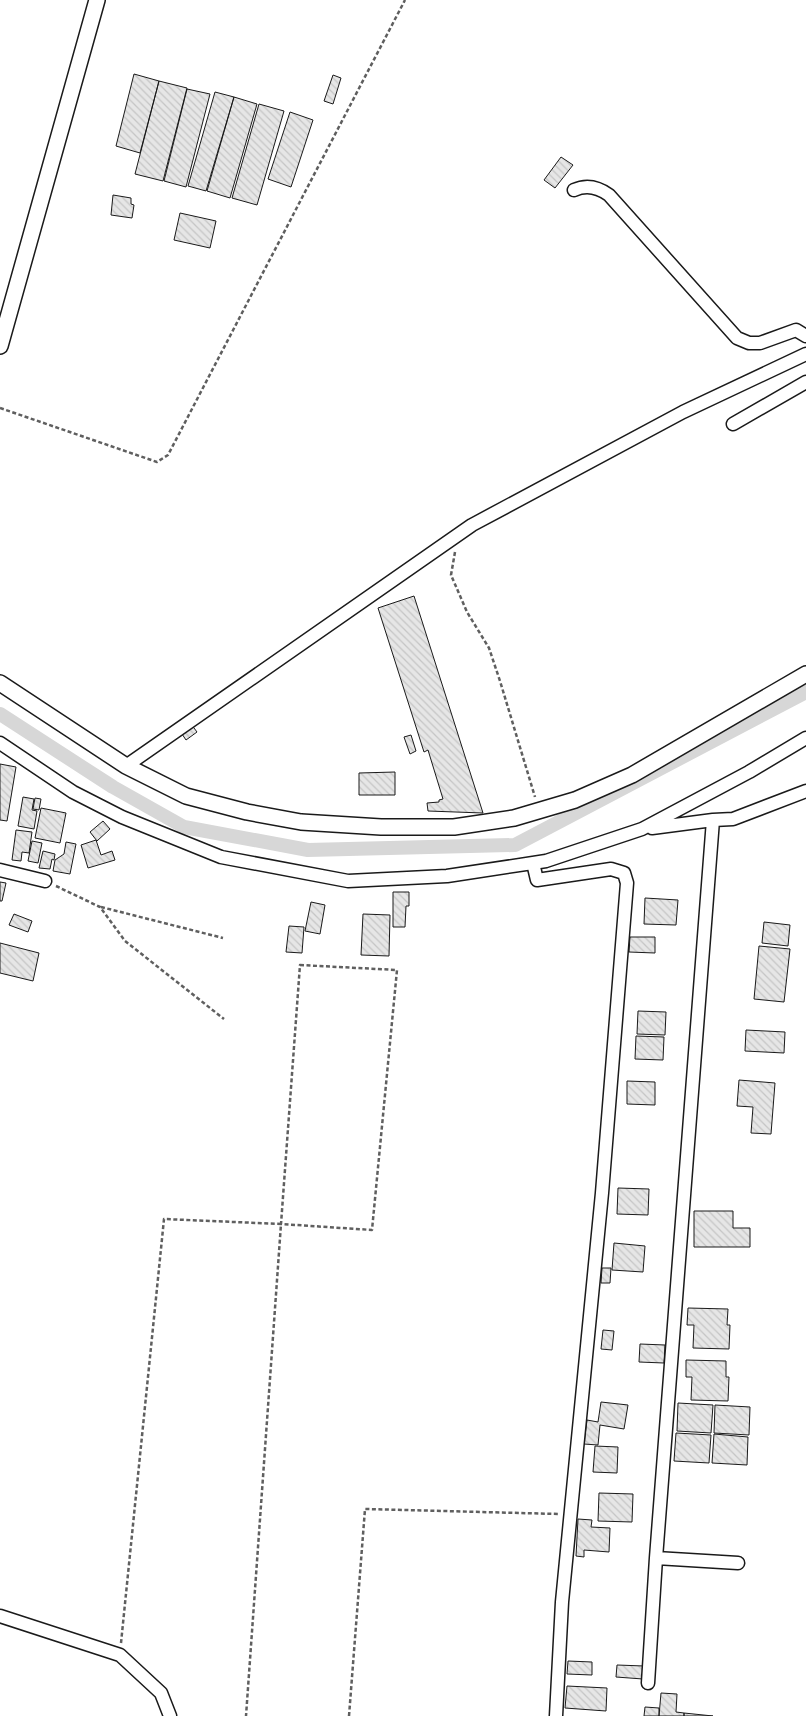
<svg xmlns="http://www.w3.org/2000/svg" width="806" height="1716" font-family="'Zilla Slab',serif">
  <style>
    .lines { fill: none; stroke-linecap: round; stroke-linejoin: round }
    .canal { stroke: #d7d7d7; stroke-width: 14 }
    .building { fill: url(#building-back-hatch); stroke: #1a1a1a }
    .minor-casing { stroke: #1a1a1a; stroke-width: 15 }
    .tertiary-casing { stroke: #1a1a1a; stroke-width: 18 }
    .path { stroke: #5f5f5f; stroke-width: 2.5; stroke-dasharray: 4 2.5; stroke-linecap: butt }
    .minor { stroke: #fff; stroke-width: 12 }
    .tertiary { stroke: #fff; stroke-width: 15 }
  </style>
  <defs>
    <pattern id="building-back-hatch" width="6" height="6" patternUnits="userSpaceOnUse" patternTransform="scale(1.25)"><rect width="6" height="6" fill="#e6e6e6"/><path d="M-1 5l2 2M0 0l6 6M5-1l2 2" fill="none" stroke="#c5c5c5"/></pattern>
  </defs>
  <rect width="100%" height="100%" fill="#fff"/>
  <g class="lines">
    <path class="canal" d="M0,714L113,787L184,827L308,850L515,845L806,692"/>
  </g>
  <path class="building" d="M134,74L159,81L140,153L116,146Z
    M333,75L341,78L333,104L324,101Z
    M159,81L187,88L163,181L135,174Z
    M187,89L210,94L186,187L164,181Z
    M215,92L234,97L206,191L188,186Z
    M234,97L257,104L230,198L207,191Z
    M259,104L284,111L257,205L232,198Z
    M290,112L313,120L291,187L268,179Z
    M561,157L573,165L555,188L544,180Z
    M113,195L131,198V204L134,205L132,218L111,215Z
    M180,213L216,221L210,248L174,240Z
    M414,596L483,813L428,811L427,803L439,802V800L443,799L428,750L424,752L378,608Z
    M191,724L197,732L186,740L180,731Z
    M411,735L416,751L410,754L404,737Z
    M0,764L16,767L7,821L0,820Z
    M395,772V795H359V773Z
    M23,797L34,799L32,810L37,811L34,829L18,826Z
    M35,798L41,799L39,810L33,809Z
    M41,808L66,813L60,843L35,838Z
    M103,821L110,829L97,841L90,832Z
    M16,830L32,832L29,853L22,852L21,861L12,860Z
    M96,840L101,855L112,851L115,860L88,868L81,845Z
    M32,841L42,843L38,863L28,861Z
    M66,842L76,844L70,874L53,871L55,860L64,854Z
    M43,851L55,854L54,860L52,859L50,869L39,868Z
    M0,882L6,883L2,901H0Z
    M393,892H409V906H406L405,927H393Z
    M645,898L678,900L676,925L644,924Z
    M311,902L325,905L320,934L305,931Z
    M14,914L32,921L28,932L9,925Z
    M363,914L390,915L389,956L361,955Z
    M764,922L790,925L788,946L762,943Z
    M289,926L304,927L302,953L286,952Z
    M630,937H655V953L629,952Z
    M0,943L39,953L33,981L0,973Z
    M759,946L790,949L784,1002L754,999Z
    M638,1011L666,1012L665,1035L637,1034Z
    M746,1030L785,1032L784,1053L745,1051Z
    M636,1036L664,1037L663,1060L635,1059Z
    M739,1080L775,1083L771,1134L751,1133L753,1107L737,1106Z
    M627,1081L655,1082V1105L627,1104Z
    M618,1188L649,1189L648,1215L617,1214Z
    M694,1211H733V1228H750V1247H694Z
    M614,1243L645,1246L643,1272L612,1270Z
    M602,1268H611L610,1283H601Z
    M688,1308L728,1309L727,1325H730L729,1349L693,1348L694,1325H687Z
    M603,1330L614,1331L612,1350L601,1349Z
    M640,1344L665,1345L664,1363L639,1362Z
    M686,1360L726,1361V1377H729L728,1401L691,1400L692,1377H686Z
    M601,1402L628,1405L624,1429L600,1425L598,1445L584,1444L587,1420L598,1422Z
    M678,1403L713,1405L711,1433L677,1431Z
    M715,1405L750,1407L749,1435L714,1433Z
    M676,1433L711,1435L709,1463L674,1461Z
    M714,1434L748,1437L747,1465L712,1463Z
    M595,1446L618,1447L617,1473L593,1472Z
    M599,1493L633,1494L632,1522L598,1521Z
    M578,1519L592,1520L591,1527L610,1528L609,1552L584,1550V1557L576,1556Z
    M568,1661L592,1662V1675L567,1674Z
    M617,1665L644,1666L643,1679L616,1677Z
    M567,1686L607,1688L606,1711L565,1708Z
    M661,1693L677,1694L676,1712L684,1713V1716H659Z
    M645,1707L659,1708V1716H644Z
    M684,1713L713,1716H684Z"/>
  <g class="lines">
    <defs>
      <path id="minor" d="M574,190C587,184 598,187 609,195L737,338L749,343H760L796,330L806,336
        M733,424L806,382
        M0,743L73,792L122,817L221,857L348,881L447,876L546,861L642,829L749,772L806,738
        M126,766L472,525L683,412L806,354
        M652,828L713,820L733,819L806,791
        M533,863L537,880L611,869L624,873L627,883L602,1193L562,1602L556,1716
        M0,870L45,881
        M656,1558L738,1563
        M0,1616L120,1655L161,1693L170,1716
        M648,1683L656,1558L713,820"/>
      <path id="tertiary" d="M0,346L97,0
        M0,683L126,766L186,796L247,812L301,822L381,827H454L514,818L575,800L632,775L806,674"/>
    </defs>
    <use href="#minor" class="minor-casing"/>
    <use href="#tertiary" class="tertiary-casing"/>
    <path class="path" d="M0,408L157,462L168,455L405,0
      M455,552L451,575L467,612L489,648L500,681L535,797
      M56,886L100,907L125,941L224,1019
      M101,907L223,938
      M300,965L397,970L372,1230L281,1224Z
      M121,1643L164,1219L281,1224L246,1716
      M349,1716L365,1509L559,1514"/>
    <use href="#minor" class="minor"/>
    <use href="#tertiary" class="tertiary"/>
  </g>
</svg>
